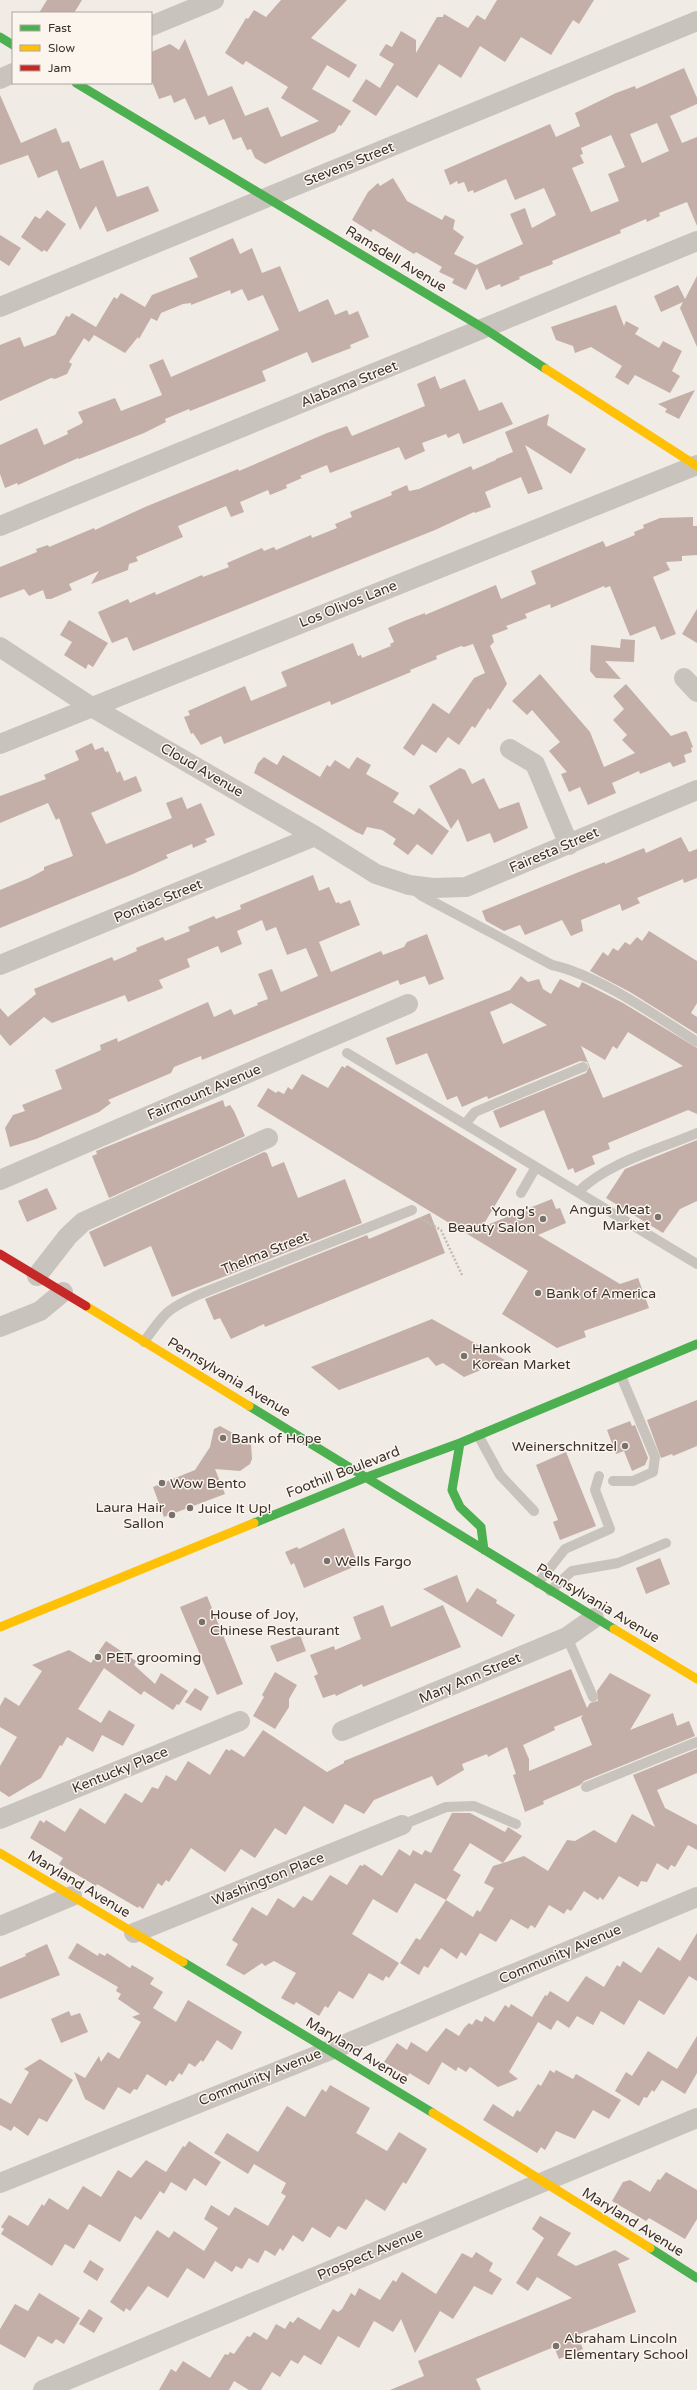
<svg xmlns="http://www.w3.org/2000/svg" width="697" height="2390" font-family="'Varela Round',sans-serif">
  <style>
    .building { fill: #c3afa7; fill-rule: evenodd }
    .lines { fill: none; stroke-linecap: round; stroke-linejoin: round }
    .path { stroke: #c2bbb6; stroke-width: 2.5; stroke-dasharray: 2 2; stroke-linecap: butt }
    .lane { stroke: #c9c3be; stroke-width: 10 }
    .street { stroke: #c9c3be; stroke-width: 20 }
    .fast { stroke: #4caf50; stroke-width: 9 }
    .slow { stroke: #ffc107; stroke-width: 9 }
    .jam { stroke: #c62828; stroke-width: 9 }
    .poi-dot { fill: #7a716c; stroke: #fbf5ee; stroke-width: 1.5 }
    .labels { text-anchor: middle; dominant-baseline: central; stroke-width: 3; stroke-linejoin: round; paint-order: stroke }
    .street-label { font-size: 14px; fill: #3b302b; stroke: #fbf5ee }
    .poi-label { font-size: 14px; fill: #3b302b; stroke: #fbf5ee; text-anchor: start }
  </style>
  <rect width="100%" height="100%" fill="#f0ebe5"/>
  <path class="building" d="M47,0H82L74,13H39Z
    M281,0H347L311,38L357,65L349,78L327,65L312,89L351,111L341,126L339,125L335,132L265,164L255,158L251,149L247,150L241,137L233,140L224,119L209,125L205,116L195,120L185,98L174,103L171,95L159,99L151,79V52L170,44L179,50L185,39L208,96L232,86L245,116L268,107L281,137L319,121L281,98L288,87L246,61L243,65L225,53L246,18L248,19L254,10L266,17Z
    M497,0H594L579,24L573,20L551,55L521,37L505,62L480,46L461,78L439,64L417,98L397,85L376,116L352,101L366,79L380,88L394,64L379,55L386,44L392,47L401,31L416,40V53L437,17H443L444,14L468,28L477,15L485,20Z
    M684,68L697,98V104L670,116L682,143L697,137V226L687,202L659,213L660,216L647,222L646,219L620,230L621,233L552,261L553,264L519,277L520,279L501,287L500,284L486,290L477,268L466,290L452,283L454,279L439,272L442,267L416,252L414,254L373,229L371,232L352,220L368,192L378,183L380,186L393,178L407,201L442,220L445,215L455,220L453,229L464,237L454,254L476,265L523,244L510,214L525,208L532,228L556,215L544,188L515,200L506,179L474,193L473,190L468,192L464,182L458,184L457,181L450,185L444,170L550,124L556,137L580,126L575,113L616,93L635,86L636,89ZM657,123L669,151L642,163L630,134ZM611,135L625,167L608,174L619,201L591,212L572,168L584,163L580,155L583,154L581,148Z
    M0,95L21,143L56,128L62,143L69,141L80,169L103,160L117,197L148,186L159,211L107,232L96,206L80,230L57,170L38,178L28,155L0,165Z
    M47,210L66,224L47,252L44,250L42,252L21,237L35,216L40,219Z
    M0,235L21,248L9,266L0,260Z
    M233,238L240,254L252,248L262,273L280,266L299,312L328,299L335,315L347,310L349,315L358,311L369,337L350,345L351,348L312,363L307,352L262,371L266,381L190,411L189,409L165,419L166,422L144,433L79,459L78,458L18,485L17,483L5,488L0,474V445L37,428L44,445L68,434L67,431L81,424L83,422L78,412L115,398L121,411L162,395L149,365L163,359L171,377L279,330L263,295L248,301L242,289L231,294L230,290L191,305V303L183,304L161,313L157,321L151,318L139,339L138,337L125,353L94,335L89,342L84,338L69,362L72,364L67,374L55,379L51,378L0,401V345L20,337L24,347L55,335L66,316L69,317L72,313L96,327L114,297L117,299L121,293L145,307L152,295L198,277L189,258Z
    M697,276V347L680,308L683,302L661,312L654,296L678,285L685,299Z
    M616,305L624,326L626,321L639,328L635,334L659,348L663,341L682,351L672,371L680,376L670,393L635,375L628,385L615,377L622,366L591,347L575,353L573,346L556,340L551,327Z
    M435,376L440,389L465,379L479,411L502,402L513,424L463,444L459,433L448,438L446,434L422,443L425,451L405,460L399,447L330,473L327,465L300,476L302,478L286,485L287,488L270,495L268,490L240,502L244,512L231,517L226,506L178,526L183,537L136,557L138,561L129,564L128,570L91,584L99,571L69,584L72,590L51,599H46L43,590L29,596L24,589L0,598V567L37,552L36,549L48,545L49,547L94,528L95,530L145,507L238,469L239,471L327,433L347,426L352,436L391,420L425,406L417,384Z
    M695,390L679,419L665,412L667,409L658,404Z
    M549,414L547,425L586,449L571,474L525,445L543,489L528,494L521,477L485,492L491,507L475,513L474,512L435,530L133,651L127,637L112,643L98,612L128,599L130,603L155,592L156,595L202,575L203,577L229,567L227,563L262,548L264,551L274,547L276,550L311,535L312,538L337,528L335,524L352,517L350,512L392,495L391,492L407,485L409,491L419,489L471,466L473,470L496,460V459L513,452L505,432Z
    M693,517V526H697V555L682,556V561L666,562L670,570L653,577L676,634L661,640L655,626L630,636L610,586L605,588L604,586L551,608L550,604L525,614L527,618L506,626L508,629L492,635L494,642L490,646L507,684L490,710L488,708L475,728L472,726L459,745L448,737L436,753L422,744L414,756L403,748L433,703L449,714L474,678L485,673L473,644L464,647L461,646L436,656L437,659L410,670L411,672L331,705L330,701L224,744L221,736L201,745L193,733L191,734L184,717L190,715L188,711L229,693L245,686L251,701L287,686L281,672L353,643L358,656L361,655L362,658L391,646L390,644L394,642L388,628L404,621L425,613V615L496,585L501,599L536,584L531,571L603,541L606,547L635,535L634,532L644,528L643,525L660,518Z
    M697,609V643L682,634Z
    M69,620L108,643L93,667L88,664L86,669L64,655L72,642L60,635Z
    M621,639L635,640L634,662L605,661L621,679L596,678L590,671L591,645L620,648Z
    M540,674L590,732L604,767L635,753L622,740L627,735L613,720L624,709L613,696L626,684L671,736L685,731L687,732L693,747L691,748L692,752L684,755L686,762L673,767L670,762L640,774L639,771L612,783L616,793L588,805L580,787L569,792L561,774L567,772L549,751L560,742L532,710L527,715L512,701Z
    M92,743L95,750L103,747L105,752L108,751L117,773L120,771L124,781L136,776L142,791L91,813L106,844L172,818L166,803L182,797L187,809L201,803L215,835L205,839L207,842L193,848L192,844L166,855L168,858L133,874L0,928V890L29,878L44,870V867L73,856L59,818L56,820L48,803L0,823V796L46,779L44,775L79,760L75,751Z
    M283,755L320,777L327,765L330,767L335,760L349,769L357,757L371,765L366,774L399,793L393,802L414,815L419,808L449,831L432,855L417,844L408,855L393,844L396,839L382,830L367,827L363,835L356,832L254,773L258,763L264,757L277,765Z
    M460,768L465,770L472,784L484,778L499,809L519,802L528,828L494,843L490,833L467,842L458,819L451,829L429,786Z
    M681,837L689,852L697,849V878L684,883L683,879L637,898L640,903L622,911L620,904L581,920L583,931L571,936L562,920L525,935L520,925L504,931L486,921L482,911L584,870L605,862V864L644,848L646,853Z
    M313,875L319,891L329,887L336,903L339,902L340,904L350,900L360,925L319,942L331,972L381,951L383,955L404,947L407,942L427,934L444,979L429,985L425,976L400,985L398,980L202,1060L201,1056L174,1067L171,1073L108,1100L111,1103L99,1112L36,1139L10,1147L5,1128L13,1115L25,1111L22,1105L62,1089L55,1070L101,1050L100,1045L117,1038L118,1042L208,1002L214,1017L231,1009L234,1015L258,1005L257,1003L268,999L258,974L272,969L281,992L318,976L306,948L287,955L276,927L266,931L262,920L237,931L242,944L221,953L218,946L187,959L190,967L159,980L163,988L128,1002L125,995L52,1023L44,1017L10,1046L0,1034V1008L8,1017L36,994L34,989L112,957L114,961L137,951L136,948L163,937L165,941L190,931L188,927L214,916L216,919L241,909L240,905Z
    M649,931L697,961V1003L691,1013L697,1017V1034L630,992L590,971L603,952L608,956L613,948L618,951L625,942L630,945L637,937L642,941Z
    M521,976L528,982L539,979L543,989L551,994L560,979L579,988L582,982L586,984L623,1003L697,1048V1114L688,1110L608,1143L610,1149L592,1156L595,1164L575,1173L573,1168L568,1170L544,1110L500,1128L493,1111L586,1073L589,1067L587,1062L580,1061L488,1099L487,1096L462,1107L457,1096L447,1100L427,1053L396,1065L386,1038L510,990ZM511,1003L547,1025L503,1044L490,1012ZM628,1032L683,1066L603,1098L581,1046L605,1060L613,1046L617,1049Z
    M347,1065L517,1169L482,1227L552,1199L556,1209L560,1208L566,1223L538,1235L620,1284L638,1278L649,1308L584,1331L586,1337L557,1348L502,1314L528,1271L257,1106L268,1088L276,1093L278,1091L284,1094L288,1087L292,1090L302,1074L328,1088L342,1066L345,1068Z
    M223,1100L225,1107L230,1105L234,1111L245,1136L109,1198L92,1156L97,1154L96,1151Z
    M697,1140V1201L680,1209L663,1233L606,1198L625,1169Z
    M264,1152L267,1153L272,1167L284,1162L298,1198L345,1179L362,1223L172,1297L151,1246L104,1267L89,1232Z
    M47,1188L57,1209L27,1222L18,1201Z
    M430,1213L445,1253L270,1325L265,1327L264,1324L231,1339L220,1318L214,1320L205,1299L367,1235L369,1239Z
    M432,1319L505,1360L464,1377L443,1363L436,1366L428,1357L339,1390L311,1367Z
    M697,1400V1446L673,1456L672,1454L661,1458L647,1420Z
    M630,1421L632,1426L635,1425L648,1458L645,1465L632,1471L624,1451L616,1454L607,1430Z
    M220,1426L251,1443L252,1459L250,1464L240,1471L215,1469L225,1494L164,1517L153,1487L195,1470L210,1447L214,1429Z
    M566,1452L596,1526L560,1540L553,1522L558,1520L536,1465Z
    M344,1528L358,1565L304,1588L294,1563L291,1565L285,1552L297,1547L299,1549Z
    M660,1558L670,1584L646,1594L636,1568Z
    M457,1575L467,1603L477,1588L497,1600L496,1603L515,1615L502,1637L423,1589Z
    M207,1596L243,1684L217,1695L180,1607Z
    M383,1605L391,1627L443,1605L461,1647L363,1687L362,1684L336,1696L335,1694L323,1698L314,1676L318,1674L310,1655L334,1646L335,1650L361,1639L353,1617Z
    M300,1635L306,1651L277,1662L270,1646Z
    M106,1641L136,1661L134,1665L155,1684L161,1673L188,1691L179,1705L177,1704L173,1710L144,1691L141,1695L104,1668L78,1709L101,1723L109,1710L135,1725L123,1746L102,1735L93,1752L67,1737L62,1746L60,1745L41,1778L9,1797L0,1791V1766L17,1737L0,1727V1706L5,1697L19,1706L42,1671L32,1665L69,1650L91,1663Z
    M571,1669L587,1708L590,1703L598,1701L597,1691L610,1673L651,1695L630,1730L673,1713L677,1726L689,1721L695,1736L584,1781L580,1785L543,1801L544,1804L525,1812L513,1775L516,1774L507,1747L488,1757L487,1754L462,1764L464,1770L437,1786L432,1776L374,1800L364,1814L345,1804L333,1824L304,1806L286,1835L275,1828L255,1858L241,1849L225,1872L191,1848L169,1882L166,1880L162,1886L158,1883L143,1909L139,1906L138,1908L97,1884L96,1886L59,1864L63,1858L30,1838L40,1820L44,1823L46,1820L65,1832L80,1808L105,1824L125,1793L142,1803L152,1787L158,1789L166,1775L176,1781L188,1761L210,1775L226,1749L230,1751L231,1749L244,1757L263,1730L327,1772L344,1763V1761ZM583,1715L581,1718L592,1745L529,1771V1759L523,1745L555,1730L554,1727Z
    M275,1672L297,1685L289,1699V1707L275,1729L253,1716L264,1697L262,1695Z
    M195,1688L209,1697L201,1711L185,1702Z
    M697,1749V1773L657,1790L665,1808L697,1825V1850L688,1845L675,1867L671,1865L668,1870L657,1863L647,1882L641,1881L638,1887L619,1876L603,1900L600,1897L598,1900L584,1891L571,1911L567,1909L564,1914L549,1905L535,1928L531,1925L528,1929L511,1919L496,1942L480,1933L466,1956L461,1952L457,1959L441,1948L428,1968L424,1966L419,1975L400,1963L416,1938L420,1940L446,1900L415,1883L397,1913L373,1899L352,1934L399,1963L389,1978L386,1976L383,1981L369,1973L353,1999L339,1991L328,2008L325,2006L319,2016L296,2002L294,2005L281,1998L296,1973L274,1961L265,1966L262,1963L244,1975L226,1965L238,1944L232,1940L252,1907L267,1916L278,1898L294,1908L303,1896L312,1901L330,1875L347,1885L360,1865L363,1866L364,1864L382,1876L399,1849L410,1856L413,1850L422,1855L425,1850L431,1853L452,1813H470L505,1832L508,1827L522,1836L503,1863L524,1856L548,1871L567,1840L575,1841L594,1830L616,1843L632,1814L655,1827L633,1775ZM470,1843L503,1863L493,1866L484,1883L494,1888L480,1912L477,1910L473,1917L446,1900L461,1875L453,1870Z
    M697,1933V1981L689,1976L664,2015L639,2000L624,2025L601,2011L593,2025L577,2016L569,2028L557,2020L551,2030L538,2022L509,2072L518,2079L498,2087L470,2067L466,2072L458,2067L456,2071L442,2062L429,2085L409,2073L408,2076L384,2062L397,2043L407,2050L411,2042L427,2052L446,2028L459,2036L464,2028L469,2023L472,2025L476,2019L482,2022L485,2016L494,2022L505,2005L509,2008L511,2004L532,2017L545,1995L547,1996L550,1991L568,2002L586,1976L604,1987L617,1965L620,1967L623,1961L641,1973L658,1947L680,1961Z
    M77,1943L98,1956L99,1953L105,1956L107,1953L130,1968L132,1965L154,1978L150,1984L163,1992L153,2008L176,2022L188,2000L242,2032L232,2050L217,2040L203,2062L201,2060L195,2067L189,2063L182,2075L179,2073L173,2082L170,2080L166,2086L147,2074L137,2090L134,2089L130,2094L118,2087L104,2110L85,2099L74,2072L85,2078L99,2056L101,2062L108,2052L119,2059L141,2022L132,2017L140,2014L118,1999L121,1994L116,1991L118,1987L68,1958Z
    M47,1944L60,1975L0,1999V1967L26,1956L25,1954Z
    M69,2011L71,2016L80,2013L88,2032L61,2043L51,2019Z
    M697,2036V2073L685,2094L662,2080L654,2092L652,2090L647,2098L644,2097L639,2106L615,2091L626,2072L632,2076L648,2051L677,2069Z
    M40,2059L73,2080L47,2122L39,2118L28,2136L14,2126L11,2131L0,2125V2098L11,2104L29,2072L24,2069Z
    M550,2070L554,2073L556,2070L573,2079L576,2074L621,2100L609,2119L593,2110L575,2139L556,2131L545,2150L541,2147L537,2153L483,2120L493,2104L513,2117L517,2110L520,2112L538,2084L541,2086Z
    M330,2085L370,2108L356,2133L387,2151L399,2132L427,2149L406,2184L403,2182L385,2211L366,2199L346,2230L338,2226L330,2238L312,2227L303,2242L293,2235L283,2251L280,2248L275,2256L265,2250L258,2263L249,2258L242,2269L236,2266L232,2272L215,2261L204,2279L187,2268L168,2298L148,2286L130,2311L126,2308L124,2312L110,2302L157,2230L169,2238L174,2231L204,2251L218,2228L204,2219L211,2205L229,2216L235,2207L268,2226L286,2196L281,2193L286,2183L254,2164L248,2174L214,2153L227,2133L258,2152L287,2106L305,2117L322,2089L326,2092Z
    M189,2141L221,2162L206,2186L194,2178L186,2191L171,2182L164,2194L160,2191L141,2220L135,2216L120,2242L89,2224L74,2249L65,2244L52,2266L1,2234L4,2229L1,2227L9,2215L28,2226L42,2204L44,2206L49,2198L68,2210L83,2186L101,2197L118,2170L131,2178L146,2160L166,2172L183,2146L185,2147Z
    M666,2172L697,2190V2219L685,2239L649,2218L646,2221L612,2201L623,2182L630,2180L650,2192L658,2179L660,2180Z
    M540,2216L571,2233L557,2255L576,2266L615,2250L630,2259L618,2264L636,2312L577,2335L583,2349L559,2359L554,2347L476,2379L481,2390H390L424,2376L418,2361L572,2298L537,2277L528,2291L516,2283L544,2238L532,2229Z
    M476,2252L493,2263L489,2271L502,2279L492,2295L474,2286L453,2319L440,2311L415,2353L401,2319L393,2332L374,2321L359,2348L338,2336L321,2365L304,2355L298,2364L291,2360L280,2377L272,2372L261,2390H249L234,2381L229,2390H159L171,2369L176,2372L183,2361L210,2378L225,2354L228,2355L230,2352L234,2354L247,2336L250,2337L254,2332L267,2340L276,2324L285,2329L290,2321L293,2323L298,2317L320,2330L333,2309L338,2312L342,2309L351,2293L355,2296L359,2288L380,2300L393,2280L396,2282L402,2272L436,2294L462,2253L472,2258Z
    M90,2260L104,2269L97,2281L83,2272Z
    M39,2293L80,2318L64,2344L56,2339L52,2344L38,2336L25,2358L0,2344V2329L15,2304L28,2311Z
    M89,2309L103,2318L94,2333L79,2324Z"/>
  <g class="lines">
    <path class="path" d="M420,1218L441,1230L462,1275"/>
    <path class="lane" d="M413,889L422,896L552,965C598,975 656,1016 697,1042
      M347,1053L697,1264
      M465,1124L475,1112L583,1067
      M578,1192C609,1162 657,1150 697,1133
      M521,1193L536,1167
      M144,1342C165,1312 167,1309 200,1294L412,1210
      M478,1435L500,1475L534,1511
      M613,1481H633L653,1472L655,1457L621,1376
      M538,1583L565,1549L610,1529L595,1490L599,1476
      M550,1591L572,1571L618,1563L666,1543
      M567,1637L593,1697
      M586,1787L697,1742
      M402,1825L446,1807L474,1806L516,1824"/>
    <path class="street" d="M151,26L214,0
      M0,79L13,73
      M0,307L697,21
      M0,526L697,241
      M0,647L90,706L315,836L376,874L409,885L433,888L466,887L697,790
      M684,678L697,692
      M0,744L697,465
      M510,749L535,764L569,845
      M0,965L315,836
      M0,1180L408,1004
      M37,1276L68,1236L83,1222L268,1138
      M0,1327L40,1311L63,1292
      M342,1731L567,1637L594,1618
      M0,1819L240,1721
      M0,1926L72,1896
      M134,1933L402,1825
      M0,2183L343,2045L697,1897
      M43,2390L697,2118"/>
    <path class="fast" d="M0,37L13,45
      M76,83L485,329L546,369
      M249,1406L614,1629
      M460,1443L452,1490L460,1507L481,1527L484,1550
      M254,1523L367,1477L460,1443L697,1344
      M183,1962L433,2113
      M650,2248L697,2278"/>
    <path class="slow" d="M546,369L697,466
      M86,1306L249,1406
      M0,1627L254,1523
      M614,1629L697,1679
      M0,1853L183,1962
      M433,2113L650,2248"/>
    <path class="jam" d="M0,1254L86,1306"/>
  </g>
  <g class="poi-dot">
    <circle cx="658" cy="1217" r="4"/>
    <circle cx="543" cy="1219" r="4"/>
    <circle cx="538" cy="1293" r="4"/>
    <circle cx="464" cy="1356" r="4"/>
    <circle cx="223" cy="1438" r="4"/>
    <circle cx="625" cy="1446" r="4"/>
    <circle cx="162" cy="1483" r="4"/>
    <circle cx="190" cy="1508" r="4"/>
    <circle cx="172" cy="1515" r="4"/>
    <circle cx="327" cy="1561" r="4"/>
    <circle cx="202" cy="1622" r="4"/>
    <circle cx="98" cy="1657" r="4"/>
    <circle cx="556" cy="2346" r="4"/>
  </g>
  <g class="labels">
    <g class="street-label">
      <text transform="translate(349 164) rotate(-22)">Stevens Street</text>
      <text transform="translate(396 259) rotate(31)">Ramsdell Avenue</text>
      <text transform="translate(349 384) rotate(-22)">Alabama Street</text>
      <text transform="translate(348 604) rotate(-22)">Los Olivos Lane</text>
      <text transform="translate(202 770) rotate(30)">Cloud Avenue</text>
      <text transform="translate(554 850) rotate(-23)">Fairesta Street</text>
      <text transform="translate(158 901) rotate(-22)">Pontiac Street</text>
      <text transform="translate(204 1092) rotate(-23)">Fairmount Avenue</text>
      <text transform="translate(265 1253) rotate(-22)">Thelma Street</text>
      <text transform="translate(229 1377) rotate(31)">Pennsylvania Avenue</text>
      <text transform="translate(343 1472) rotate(-21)">Foothill Boulevard</text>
      <text transform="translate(598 1603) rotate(31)">Pennsylvania Avenue</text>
      <text transform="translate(470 1678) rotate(-23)">Mary Ann Street</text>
      <text transform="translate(120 1770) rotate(-22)">Kentucky Place</text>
      <text transform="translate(268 1879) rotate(-22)">Washington Place</text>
      <text transform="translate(79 1884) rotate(31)">Maryland Avenue</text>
      <text transform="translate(560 1954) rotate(-23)">Community Avenue</text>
      <text transform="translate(357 2051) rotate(31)">Maryland Avenue</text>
      <text transform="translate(260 2077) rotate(-22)">Community Avenue</text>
      <text transform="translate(633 2222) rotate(32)">Maryland Avenue</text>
      <text transform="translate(370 2254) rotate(-23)">Prospect Avenue</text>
    </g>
    <g class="poi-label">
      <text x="650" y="1209" text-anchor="end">Angus Meat<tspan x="650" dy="16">Market</tspan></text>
      <text x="535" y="1211" text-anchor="end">Yong's<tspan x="535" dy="16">Beauty Salon</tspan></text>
      <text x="546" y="1293">Bank of America</text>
      <text x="472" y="1348">Hankook<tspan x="472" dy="16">Korean Market</tspan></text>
      <text x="231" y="1438">Bank of Hope</text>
      <text x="617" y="1446" text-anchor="end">Weinerschnitzel</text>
      <text x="170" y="1483">Wow Bento</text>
      <text x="164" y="1507" text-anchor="end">Laura Hair<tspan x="164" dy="16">Sallon</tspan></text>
      <text x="198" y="1508">Juice It Up!</text>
      <text x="335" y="1561">Wells Fargo</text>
      <text x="210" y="1614">House of Joy,<tspan x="210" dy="16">Chinese Restaurant</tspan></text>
      <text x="106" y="1657">PET grooming</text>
      <text x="564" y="2338">Abraham Lincoln<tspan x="564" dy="16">Elementary School</tspan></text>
    </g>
  </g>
  <rect x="12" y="12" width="140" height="72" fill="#fbf5ee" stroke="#aea6a0"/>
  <rect x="20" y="25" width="20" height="6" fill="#4caf50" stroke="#aea6a0"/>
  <text x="48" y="32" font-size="12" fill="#3b302b">Fast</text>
  <rect x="20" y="45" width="20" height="6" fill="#ffc107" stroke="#aea6a0"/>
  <text x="48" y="52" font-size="12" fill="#3b302b">Slow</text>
  <rect x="20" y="65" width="20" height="6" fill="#c62828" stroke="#aea6a0"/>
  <text x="48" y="72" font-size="12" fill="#3b302b">Jam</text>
</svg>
